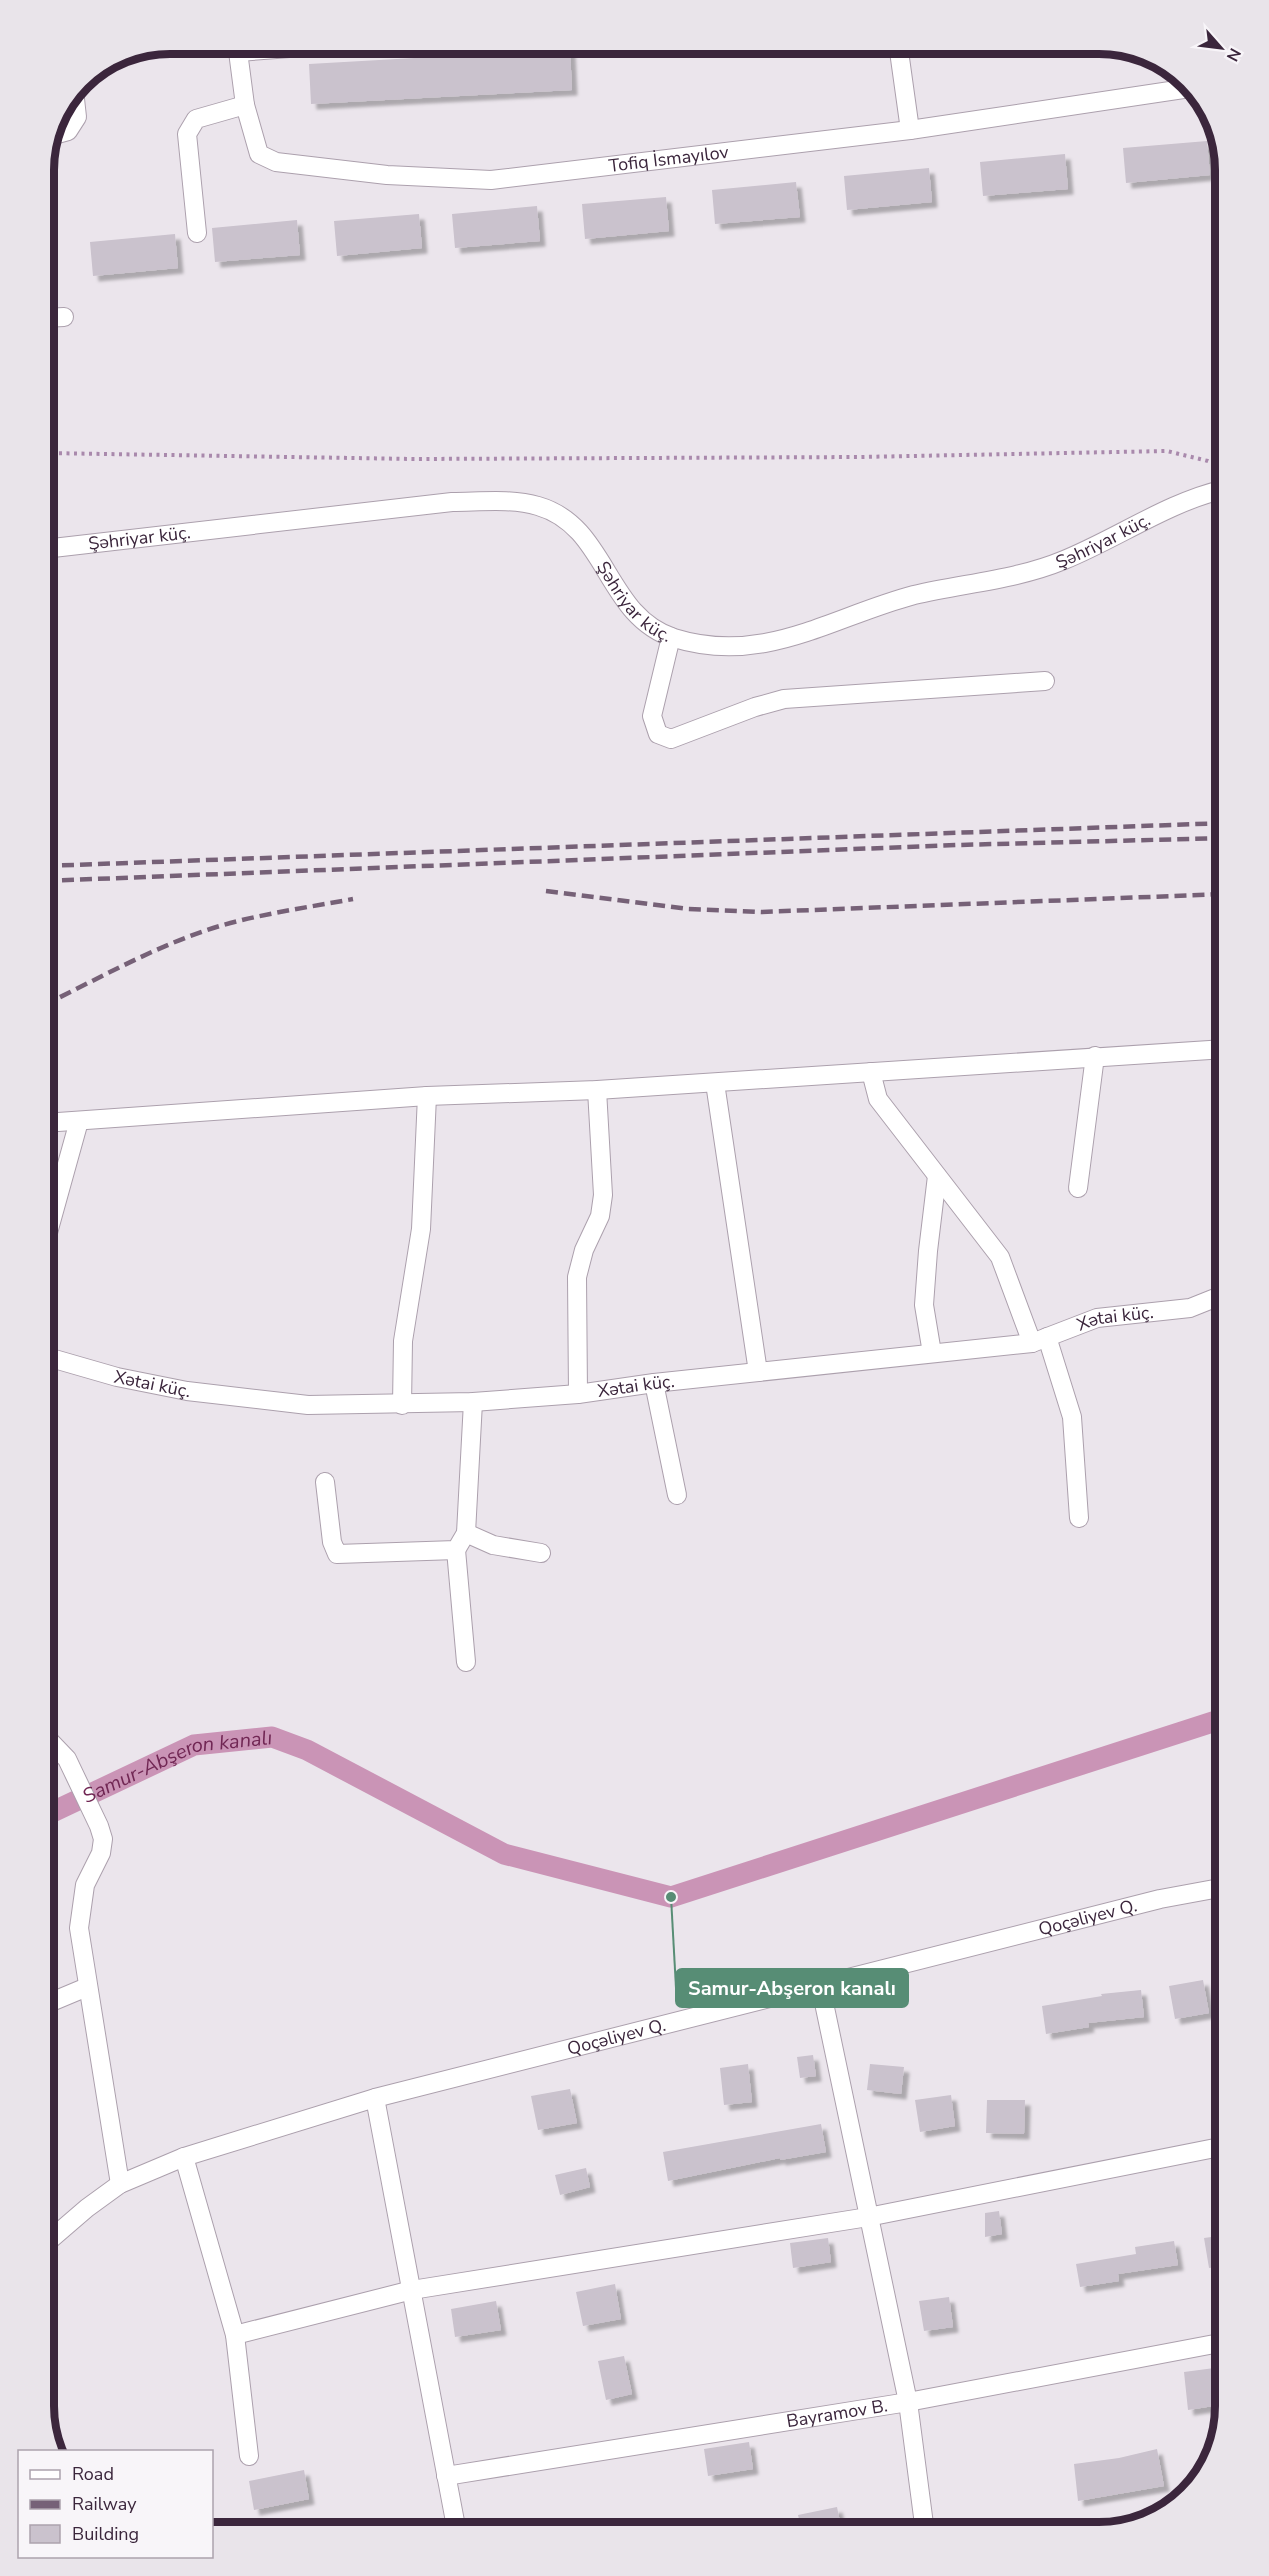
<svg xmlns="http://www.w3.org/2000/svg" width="1269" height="2576" font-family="'Nunito Sans',sans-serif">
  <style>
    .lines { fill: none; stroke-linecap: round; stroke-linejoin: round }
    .canal { stroke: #ca94b6; stroke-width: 21 }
    .building { fill: #cac2cd; filter: url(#shadow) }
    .minor-casing { stroke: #aca0ad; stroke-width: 20 }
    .path { stroke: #a989ac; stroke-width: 4; stroke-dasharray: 3 4.5; stroke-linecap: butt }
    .minor { stroke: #fff; stroke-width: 18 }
    .rail { stroke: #766177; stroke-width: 4.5; stroke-dasharray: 12 6; stroke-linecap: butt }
    .labels { text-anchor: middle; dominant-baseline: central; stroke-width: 6; stroke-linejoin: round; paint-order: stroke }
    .street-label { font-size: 18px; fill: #3b263c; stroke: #f8f5f9 }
    .water-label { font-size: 20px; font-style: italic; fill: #712754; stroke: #f8f5f9 }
    .rim { fill: none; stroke: #3b263c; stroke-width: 8 }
    .leader { fill: none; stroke: #578d75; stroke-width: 2 }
    .callout-dot { fill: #578d75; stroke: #f8f5f9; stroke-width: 2 }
    .callout { fill: #578d75; stroke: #578d75; stroke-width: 2 }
    .callout-label { font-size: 20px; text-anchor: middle; font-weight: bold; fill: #fff }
  </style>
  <defs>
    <filter id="shadow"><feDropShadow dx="5.5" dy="5.5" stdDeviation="1.5" flood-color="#0004"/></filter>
  </defs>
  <rect width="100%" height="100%" fill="#ebe5ec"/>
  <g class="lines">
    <path class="canal" id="s1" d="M44,1816L194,1745L272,1737L307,1750L504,1854L671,1897L1225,1718"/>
  </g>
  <path class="building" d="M570,49L572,90L311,104L309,64Z
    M1207,141L1210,175L1126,183L1123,148Z
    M1065,154L1068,189L983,196L980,162Z
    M929,168L932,202L847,210L844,176Z
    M796,182L800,217L715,224L712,190Z
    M666,197L669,231L585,239L582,204Z
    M537,206L540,241L455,248L452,214Z
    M419,214L422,248L337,256L334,221Z
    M297,220L300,255L215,262L212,228Z
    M175,234L178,268L93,276L90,242Z
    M1203,1980L1209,2013L1175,2019L1169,1986Z
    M1141,1990L1144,2017L1088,2023L1089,2027L1046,2034L1042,2006L1102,1996L1101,1994Z
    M813,2055L816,2076L800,2078L797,2057Z
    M748,2064L752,2102L724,2105L720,2068Z
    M870,2064L904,2067L901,2094L867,2090Z
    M570,2089L577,2123L538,2130L531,2096Z
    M951,2095L955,2126L920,2132L915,2100Z
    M987,2100H1025L1024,2134L986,2133Z
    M821,2124L826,2152L780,2160V2158L668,2181L663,2152Z
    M586,2168L590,2187L560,2195L555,2175Z
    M999,2211L1002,2234L985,2237V2213Z
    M1226,2235V2266L1209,2268L1204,2238Z
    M828,2238L831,2262L793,2268L790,2243Z
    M1174,2241L1178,2265L1118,2274L1119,2281L1080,2287L1076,2264L1136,2254L1135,2247Z
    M615,2284L621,2319L583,2326L576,2292Z
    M949,2297L953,2327L924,2331L919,2301Z
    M496,2301L501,2330L455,2337L451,2309Z
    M624,2356L632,2394L606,2400L598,2361Z
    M1222,2367L1226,2404L1188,2410L1184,2372Z
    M749,2442L753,2469L708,2476L704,2449Z
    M1157,2449L1164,2486L1078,2501L1074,2464L1119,2458Z
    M304,2470L309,2499L254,2510L249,2481Z
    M837,2507L842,2532H802L798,2515Z"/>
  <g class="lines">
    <defs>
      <g id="minor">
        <path id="s2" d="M237,44L245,105L259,154L276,162L387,175L491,180L910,130L1190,88"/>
        <path d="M898,44L910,130"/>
        <path d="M238,52L342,44"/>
        <path d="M50,136L68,131L77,117L74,90"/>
        <path d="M197,233L187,134L196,119L245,105"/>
        <path d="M44,318L64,317"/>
        <path id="s3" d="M44,549L452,502C479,502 511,498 538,506C608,526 605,616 674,638C764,666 831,617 914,595C965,583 1016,580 1064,560C1118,538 1168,502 1225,489"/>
        <path d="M671,637L652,716L658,734L671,739L755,707L784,699L1045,681"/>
        <path d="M871,1072L878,1099L1000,1257L1032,1343"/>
        <path d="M715,1083L758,1372"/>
        <path d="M44,1123L427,1096L597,1090L1225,1049"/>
        <path d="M1078,1188L1095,1056"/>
        <path d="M44,1247L79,1121"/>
        <path d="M1047,1337L1072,1417L1079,1518"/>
        <path d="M932,1353L924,1305L928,1251L937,1176"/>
        <path id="s4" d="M44,1356L117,1377L187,1391L308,1405L473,1402L578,1394L654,1383L1032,1343L1097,1318L1190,1308L1225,1294"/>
        <path d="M654,1383L677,1495"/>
        <path d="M578,1394L577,1277L584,1250L600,1216L603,1195L597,1090"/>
        <path d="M402,1405L403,1341L421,1229L427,1096"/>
        <path d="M325,1482L332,1542L337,1554L456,1550L466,1533L473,1402"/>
        <path d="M466,1533L493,1545L541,1553"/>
        <path d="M456,1550L466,1662"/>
        <path d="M44,1735L67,1759L99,1826L103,1839L101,1853L85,1885L79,1928L120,2184"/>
        <path d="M820,1984L908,2402L925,2532"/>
        <path d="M44,2005L87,1987"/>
        <path d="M375,2098L457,2532"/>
        <path d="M184,2157L235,2335L249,2456"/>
        <path id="s5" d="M44,2245L87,2208L120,2184L184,2157L375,2098L1160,1899L1225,1887"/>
        <path d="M235,2335L412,2290L868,2217L1225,2146"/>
        <path id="s6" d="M446,2476L908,2402L1225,2342"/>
      </g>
    </defs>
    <use href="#minor" class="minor-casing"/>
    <path class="path" d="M44,453L414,459L860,457L1167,451L1208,461L1225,469"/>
    <use href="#minor" class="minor"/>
    <path class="rail" d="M44,866L1225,823
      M44,881L957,845L1225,838
      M546,891L688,909L761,912L1225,894
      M44,1005C102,977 161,943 223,925C266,913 310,907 353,899"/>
  </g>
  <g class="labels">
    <g class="street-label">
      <text stroke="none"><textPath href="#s2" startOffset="526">Tofiq İsmayılov</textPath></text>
      <text stroke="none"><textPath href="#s3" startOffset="96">Şəhriyar küç.</textPath></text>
      <text stroke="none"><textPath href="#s3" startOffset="1138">Şəhriyar küç.</textPath></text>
      <text stroke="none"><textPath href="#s3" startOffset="636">Şəhriyar küç.</textPath></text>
      <text stroke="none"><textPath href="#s4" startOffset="1084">Xətai küç.</textPath></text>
      <text stroke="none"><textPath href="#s4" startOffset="112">Xətai küç.</textPath></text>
      <text stroke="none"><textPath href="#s4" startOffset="598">Xətai küç.</textPath></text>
      <text stroke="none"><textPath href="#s5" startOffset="1102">Qoçəliyev Q.</textPath></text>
      <text stroke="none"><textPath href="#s5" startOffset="616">Qoçəliyev Q.</textPath></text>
      <text stroke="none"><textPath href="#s6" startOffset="396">Bayramov B.</textPath></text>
    </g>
    <g class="water-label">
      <text stroke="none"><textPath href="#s1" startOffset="144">Samur-Abşeron kanalı</textPath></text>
    </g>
  </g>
  <path d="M0 0H1269V2576H0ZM170 54H1099A116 116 0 0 1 1215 170V2406A116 116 0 0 1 1099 2522H170A116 116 0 0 1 54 2406V170A116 116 0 0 1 170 54Z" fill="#e9e4ea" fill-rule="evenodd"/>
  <path class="rim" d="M170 54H1099A116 116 0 0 1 1215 170V2406A116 116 0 0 1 1099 2522H170A116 116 0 0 1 54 2406V170A116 116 0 0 1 170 54Z"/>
  <path class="leader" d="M671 1897L676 1988"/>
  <circle class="callout-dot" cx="671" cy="1897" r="6"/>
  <rect class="callout" x="676" y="1969" width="232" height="38" rx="6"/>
  <g class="callout-label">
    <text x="792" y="1995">Samur-Abşeron kanalı</text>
  </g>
  <rect x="18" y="2450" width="195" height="108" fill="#f8f5f9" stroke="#aca2ad" stroke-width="1.5"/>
  <rect x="30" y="2470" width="30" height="9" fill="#ffffff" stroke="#aca2ad" stroke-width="1.5"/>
  <text x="72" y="2480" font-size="18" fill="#3b263c">Road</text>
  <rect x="30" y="2500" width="30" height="9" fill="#766177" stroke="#aca2ad" stroke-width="1.5"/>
  <text x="72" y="2510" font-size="18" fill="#3b263c">Railway</text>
  <rect x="30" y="2525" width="30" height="18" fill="#cac2cd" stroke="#aca2ad" stroke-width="1.5"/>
  <text x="72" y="2540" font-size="18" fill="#3b263c">Building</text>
  <g transform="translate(1221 48) rotate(118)" stroke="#f8f5f9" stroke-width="4.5" paint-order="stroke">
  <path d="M0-4.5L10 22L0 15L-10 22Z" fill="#3b263c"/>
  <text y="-9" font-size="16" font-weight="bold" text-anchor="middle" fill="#3b263c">N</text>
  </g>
</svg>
